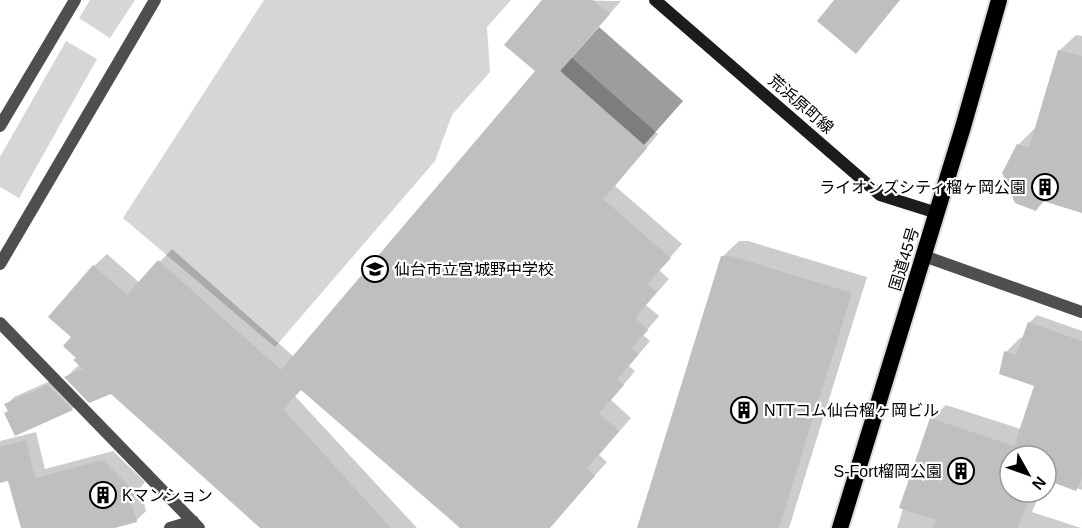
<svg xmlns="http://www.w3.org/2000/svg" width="1082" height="528" font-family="Arial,'Noto Sans JP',sans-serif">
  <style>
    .green { fill: #d6d6d6 }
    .water { fill: #9d9d9d }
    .shadow { fill: #0003 }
    .building { fill: #bfbfbf }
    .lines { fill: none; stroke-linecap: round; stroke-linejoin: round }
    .trunk-casing { stroke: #dbdbdb; stroke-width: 20 }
    .minor { stroke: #4f4f4f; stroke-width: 12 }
    .tertiary { stroke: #4f4f4f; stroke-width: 12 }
    .secondary { stroke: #1c1c1c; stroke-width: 12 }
    .trunk { stroke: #000; stroke-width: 16 }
    .labels { text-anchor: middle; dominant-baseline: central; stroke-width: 4.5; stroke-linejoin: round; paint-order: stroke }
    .street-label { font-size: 16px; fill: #000; stroke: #fff }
    .poi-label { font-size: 16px; fill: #000; stroke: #fff; text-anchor: start }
  </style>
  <rect width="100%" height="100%" fill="#fff"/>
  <path class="green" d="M90,0H135L110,38L79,18Z
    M264,0H511L487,27L490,72L452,115L435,161L275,347L123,218Z
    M66,41L97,59L19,198L0,187V157Z"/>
  <path class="water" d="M599,27L683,101L644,145L560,71Z"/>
  <path class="shadow" d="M544,0L621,1L571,57L658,134L615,186L682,244L659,270L669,279L646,305L659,316L643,335L650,341L629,366L635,371L611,400L631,418L599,455L607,462L548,528H462L301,388L294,395L417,528H262L111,392L66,377L80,364L73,336L94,266L107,254L140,283L172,249L294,357L537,71Z
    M1076,35L1082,36V117L1059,51Z
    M1034,129L1082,145V211L1045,201L1036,209L1018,145Z
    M739,241H748L867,277L789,528H644L722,257Z
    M1037,315L1082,331V490L1046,478V456H1010V492H1040L1032,512L1081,528H897L931,419L946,405L1021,429L1036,385L1006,352L1020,338H1023L1029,323Z
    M57,378L80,402L72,409L15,434L6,405L14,397Z
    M36,432L45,469L113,451L145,482L140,488L146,511L136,521L109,528H23L9,479L0,481V441Z"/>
  <path class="building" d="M542,0H593L610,14L560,71L647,148L603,199L671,258L647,284L657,292L635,318L648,330L632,348L639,354L617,379L624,385L599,413L619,431L587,468L595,476L550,528H460L301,390L283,409L391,528H260L111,394L89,403L64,377L83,369L73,360L76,358L63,346L71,337L48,317L93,265L127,295L158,260L281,370L535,71L504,45Z
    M834,0H900L856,54L817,21Z
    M1058,50L1082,56V213L1043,201L1036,211L1015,203L1002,173L1017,144L1029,148Z
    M721,256H731L852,293L779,528H637Z
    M1028,322L1082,341V478L1076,491L1046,480V456H1010V492H1031L1018,528H933L936,520L899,508L930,418L1014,446L1034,386L999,374L1004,351L1016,355Z
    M48,385L73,410L15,436L4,413L8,411L4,404Z
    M26,440L35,478L103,460L136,493L130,498L137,522L115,528H21L8,481L0,483V447Z"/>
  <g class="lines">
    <defs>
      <path id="trunk" d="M840,528L963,127L999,0"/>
    </defs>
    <use href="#trunk" class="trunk-casing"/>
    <path class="minor" d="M924,256L1082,312
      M0,323L199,528
      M170,528L193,521"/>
    <path class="tertiary" d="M0,126L75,0
      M0,264L155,0"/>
    <path class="secondary" d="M655,0L880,195L937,213"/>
    <use href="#trunk" class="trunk"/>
  </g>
  <defs>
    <symbol id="building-ring" viewBox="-11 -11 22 22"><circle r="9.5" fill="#fff" stroke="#000" stroke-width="1.5"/><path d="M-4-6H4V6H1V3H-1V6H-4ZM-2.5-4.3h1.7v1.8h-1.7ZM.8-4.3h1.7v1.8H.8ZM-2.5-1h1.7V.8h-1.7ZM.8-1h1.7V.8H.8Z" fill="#000"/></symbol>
    <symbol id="school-ring" viewBox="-11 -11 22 22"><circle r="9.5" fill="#fff" stroke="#000" stroke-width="1.5"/><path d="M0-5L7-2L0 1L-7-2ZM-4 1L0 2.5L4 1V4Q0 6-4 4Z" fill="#000"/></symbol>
  </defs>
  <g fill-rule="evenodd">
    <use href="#building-ring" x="1030" y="172" width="30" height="30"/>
    <use href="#school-ring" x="360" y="254" width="30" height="30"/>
    <use href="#building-ring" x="729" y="395" width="30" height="30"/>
    <use href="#building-ring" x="946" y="456" width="30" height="30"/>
    <use href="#building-ring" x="88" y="480" width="30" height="30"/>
  </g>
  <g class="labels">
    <g class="street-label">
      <text transform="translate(801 104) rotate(41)">荒浜原町線</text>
      <text transform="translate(904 259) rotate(-73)">国道45号</text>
    </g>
    <g class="poi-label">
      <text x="1026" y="187" text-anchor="end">ライオンズシティ榴ヶ岡公園</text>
      <text x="394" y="269">仙台市立宮城野中学校</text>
      <text x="764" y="410">NTTコム仙台榴ヶ岡ビル</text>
      <text x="942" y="471" text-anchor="end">S-Fort榴岡公園</text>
      <text x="122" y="495">Kマンション</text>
    </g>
  </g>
  <g transform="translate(1028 474) rotate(130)"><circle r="28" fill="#ffffff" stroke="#999999" stroke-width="1.5"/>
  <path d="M0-4.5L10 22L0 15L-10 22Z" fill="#000000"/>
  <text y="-9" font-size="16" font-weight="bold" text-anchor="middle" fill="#000000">N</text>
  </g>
</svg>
